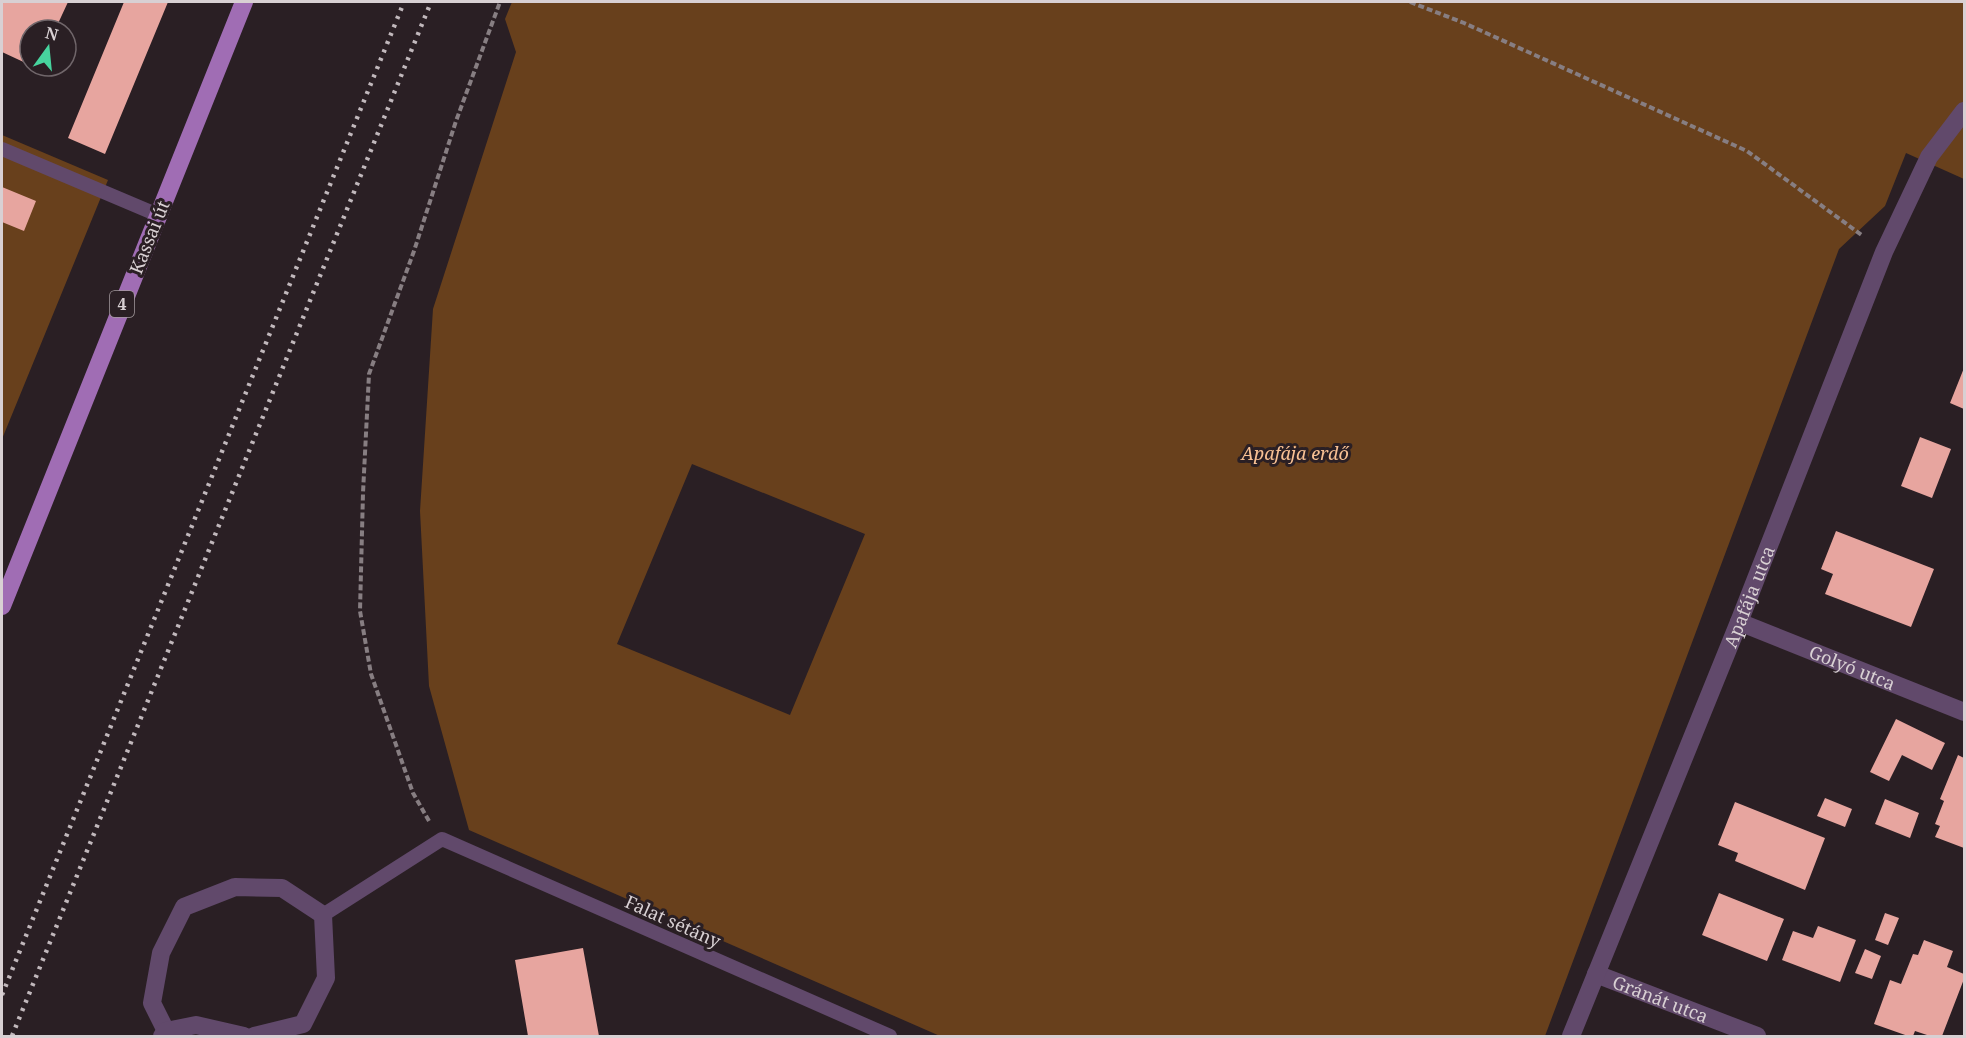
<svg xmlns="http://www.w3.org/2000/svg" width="1966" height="1038" font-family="'Noto Serif',serif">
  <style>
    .green { fill: #68401c; fill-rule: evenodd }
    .building { fill: #e7a59f }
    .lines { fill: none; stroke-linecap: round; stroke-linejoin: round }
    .path { stroke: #877e82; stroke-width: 4; stroke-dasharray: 6 3; stroke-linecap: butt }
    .lane { stroke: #61496b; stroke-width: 14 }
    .street { stroke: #61496b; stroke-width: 18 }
    .primary { stroke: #a06db4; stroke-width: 18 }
    .rail { stroke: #c1b8bc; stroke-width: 4.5; stroke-dasharray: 3 6; stroke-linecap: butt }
    .labels { text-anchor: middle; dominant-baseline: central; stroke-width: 6; stroke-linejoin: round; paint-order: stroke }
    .shield { fill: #2a1f24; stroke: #a49b9e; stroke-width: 1.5 }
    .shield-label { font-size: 16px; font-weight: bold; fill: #d8d0d3 }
    .street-label { font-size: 18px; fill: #d8d0d3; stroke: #2a1f24 }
    .park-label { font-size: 18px; font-style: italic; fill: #f9c194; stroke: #2a1f24 }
  </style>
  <rect width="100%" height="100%" fill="#2a1f24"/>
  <path class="green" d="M512,2H1964V179L1906,153L1885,206L1839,249L1545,1036H940L469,830L429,686L420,511L433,309L516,52L505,19ZM692,464L865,534L790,715L617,644Z
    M2,135L108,180L2,439Z"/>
  <path class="building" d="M2,2H68L55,30H30V65L2,52Z
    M124,2H168L105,154L68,138Z
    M2,187L36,201L24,231L2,222Z
    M1964,368V409L1950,403Z
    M1920,437L1951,449L1932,498L1901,486Z
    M1836,531L1934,569L1911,627L1825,594L1833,574L1821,569Z
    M1896,719L1945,743L1932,770L1902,755L1889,781L1870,772Z
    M1958,755L1964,758V848L1935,837L1940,826L1935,824L1944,801L1940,799Z
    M1825,798L1852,809L1845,827L1817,816Z
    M1885,799L1919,813L1910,838L1875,824Z
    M1735,802L1825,838L1805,890L1735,861L1738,853L1718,845Z
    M1719,893L1784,919L1767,961L1702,935Z
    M1885,913L1899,918L1888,945L1875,940Z
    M1818,926L1856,940L1840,982L1782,960L1793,931L1813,938Z
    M1924,940L1953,951L1947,967L1964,974V979L1942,1036H1930L1915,1031L1913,1036H1908L1874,1024L1890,980L1901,984L1913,954L1918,955Z
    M583,948L599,1036H528L515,960Z
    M1865,949L1881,956L1872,979L1855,973Z"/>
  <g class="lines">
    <path class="path" d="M1410,2L1464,23L1747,151L1863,236
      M429,821L413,793L371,674L360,611L363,493L369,374L414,251L456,121L500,2"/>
    <path class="lane" d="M2,149L158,215
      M323,915L442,839L890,1036"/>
    <g class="street">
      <path id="s1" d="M1739,622L1964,712"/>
      <path id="s2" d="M1596,974L1757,1036"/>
      <path d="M166,1031L152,1003L161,953L184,907L235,887L282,888L323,915L326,978L303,1024L254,1036"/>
      <path d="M162,1036L166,1031L196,1025L244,1036"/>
      <path id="s3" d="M1571,1036L1739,622L1884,252L1929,157L1964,111"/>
    </g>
    <path class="primary" d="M2,606L244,2"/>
    <path class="rail" d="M2,995L404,2
      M12,1036L431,2"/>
  </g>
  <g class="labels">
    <rect class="shield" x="110" y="291" width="24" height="26" rx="4.5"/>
    <g class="shield-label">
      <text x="122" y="304">4</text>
    </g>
    <g class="street-label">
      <text transform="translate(149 237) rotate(-68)">Kassai út</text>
      <text stroke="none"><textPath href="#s3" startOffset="474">Apafája utca</textPath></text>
      <text stroke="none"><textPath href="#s1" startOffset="122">Golyó utca</textPath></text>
      <text transform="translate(673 921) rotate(24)">Falat sétány</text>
      <text stroke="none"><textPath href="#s2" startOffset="69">Gránát utca</textPath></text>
    </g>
    <g class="park-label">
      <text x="1295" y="453">Apafája erdő</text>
    </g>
  </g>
  <rect width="1966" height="1038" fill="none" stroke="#d8d0d3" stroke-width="6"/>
  <g transform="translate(48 48) rotate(15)"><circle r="28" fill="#2a1f24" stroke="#70666a" stroke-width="1.5"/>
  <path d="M0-4.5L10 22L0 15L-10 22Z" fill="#47d49e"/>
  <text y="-9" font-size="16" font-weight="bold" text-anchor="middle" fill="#d8d0d3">N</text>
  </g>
</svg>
